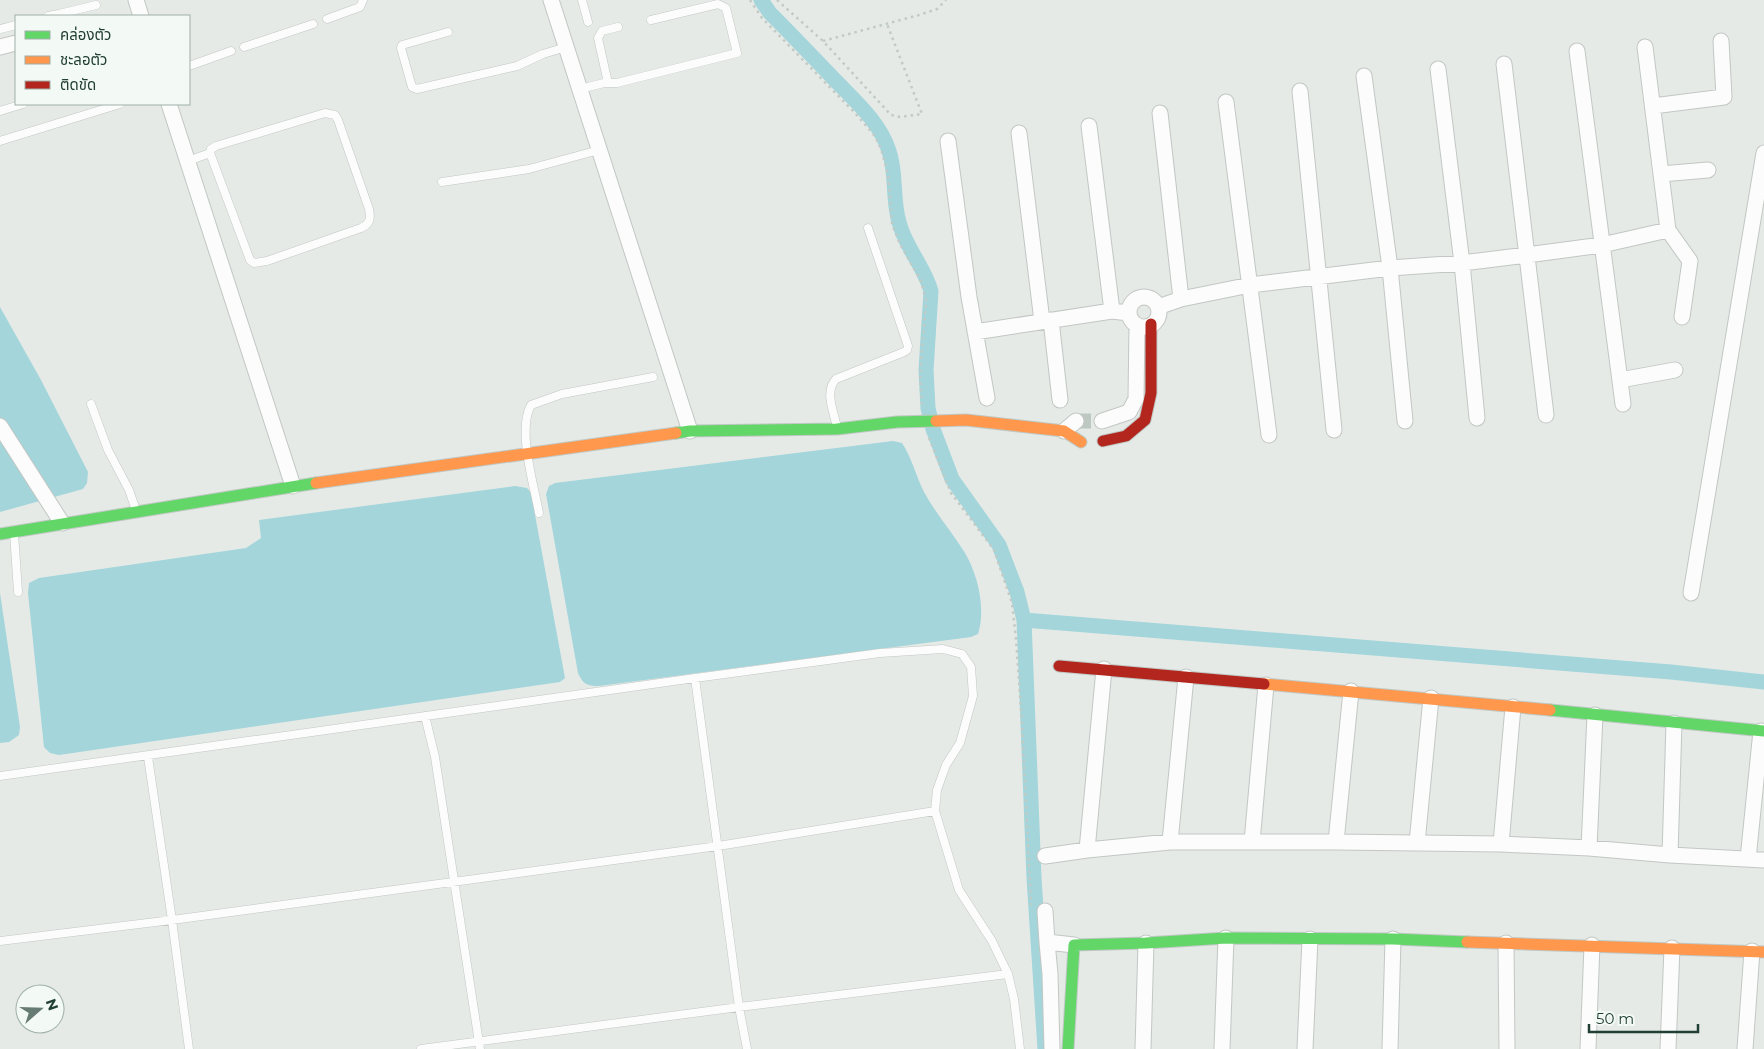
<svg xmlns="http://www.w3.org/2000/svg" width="1764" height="1049" font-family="Montserrat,'Noto Sans Thai',sans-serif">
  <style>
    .water { fill: #a3d5da }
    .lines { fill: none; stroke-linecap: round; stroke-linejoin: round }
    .canal { stroke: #a3d5da; stroke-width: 15 }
    .street-tunnel { stroke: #bec8c3; stroke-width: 15; stroke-dasharray: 15 8; stroke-linecap: butt }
    .lane-casing { stroke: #c2c7c4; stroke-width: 9 }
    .street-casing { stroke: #c2c7c4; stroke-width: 17 }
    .fast-casing { stroke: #c0c8c4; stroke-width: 13 }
    .slow-casing { stroke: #c0c8c4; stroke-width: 13 }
    .jam-casing { stroke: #c0c8c4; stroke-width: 13 }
    .path { stroke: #c1cac5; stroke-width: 2.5; stroke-dasharray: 2.5 4; stroke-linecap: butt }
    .lane { stroke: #fbfcfb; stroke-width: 8 }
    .street { stroke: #fbfcfb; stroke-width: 15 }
    .fast { stroke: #63d668; stroke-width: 11 }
    .slow { stroke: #ff974d; stroke-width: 11 }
    .jam { stroke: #b3261e; stroke-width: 11 }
  </style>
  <rect width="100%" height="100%" fill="#e5eae7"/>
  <path class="water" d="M0,307L41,380L88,472L87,483L83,489L0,512Z
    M893,441L902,443C912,458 916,476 924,492C936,514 952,532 965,553C978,575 986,609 978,634L971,637L599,686C587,686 583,684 578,673L546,494L549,486L555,483Z
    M515,486L527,488L531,493L565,678L560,682L59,755L50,753L44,747L28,593L29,583L39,578L246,548L261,538L259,520Z
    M0,593L20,727L19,735L9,742L0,743Z"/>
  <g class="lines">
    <path class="canal" d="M761,0L770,13C792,35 813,57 834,79C854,100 880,122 889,151C897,174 892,199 899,222C905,247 924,266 931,291L926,370L928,408L933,429L952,479L999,545L1017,592L1024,620L1034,878L1045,1049
      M1024,620L1671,672L1764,682"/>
    <path class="street-tunnel" d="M1076,421H1102"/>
    <defs>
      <path id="lane" d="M582,0L588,22
        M59,14L96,5
        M48,16L59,14V16
        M327,19L360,7L363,0
        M0,29L16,25
        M448,32L402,45L401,48L412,87L417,89L517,66L543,54L566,47
        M244,47L313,24
        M189,66L231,51
        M608,83L598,38L602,31L618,27
        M580,89L604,83H617L737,53L726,8L718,4L651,20
        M0,111L23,104
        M0,141L120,104
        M188,161L210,153L211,149L216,146L325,113L335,115L338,120L369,209C371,219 370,224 361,228L267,261L254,263L250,260L210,153
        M442,182L529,169L599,150
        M91,404L108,450L129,490L136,510
        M837,427C834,413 824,391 836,379L904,352L907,350L908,346L868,228
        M539,513C534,485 517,430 531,405L562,394L653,377
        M14,533L18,592
        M695,678L739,1007L747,1049
        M425,716L435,757L480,1049
        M148,757L172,920L189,1049
        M0,776L695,678L880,653L943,649L962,654L971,667L973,696L960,743L946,765L937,790L935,811L959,890L992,941L1008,974L1014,999L1020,1049
        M0,941L172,920L718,846L935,811
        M421,1049L739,1007L1008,974"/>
      <path id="street" d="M136,0L141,16
        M551,0L690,431
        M0,47L16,43
        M1577,51L1623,404
        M1504,64L1546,415
        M1438,69L1462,263L1477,418
        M1364,76L1390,268L1405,421
        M1300,91L1334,430
        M1226,102L1269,435
        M169,104L293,486
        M1653,106L1724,97L1721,41
        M1160,113L1181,299
        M1089,126L1112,311
        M1019,133L1042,321
        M948,141L969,297L987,398
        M1661,174L1708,170
        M1668,230L1690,261L1682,317
        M1129 312a15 15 0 1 1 30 0a15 15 0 1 1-30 0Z
        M1158,307L1181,299L1250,285L1390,268L1462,263L1527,255L1602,245L1668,230L1645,47
        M1051,320L1060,400
        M975,332L1112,311L1129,313
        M1620,380L1675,370
        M1102,421L1129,412L1136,399L1137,325
        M0,426L62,523
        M1064,431L1076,421
        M1691,593L1764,153
        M1170,842L1186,677
        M1252,842L1266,685
        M1336,842L1351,691
        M1417,843L1431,698
        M1501,844L1513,707
        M1589,848L1595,715
        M1087,850L1104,669
        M1670,855L1674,723
        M1045,856L1087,850L1170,842H1336L1501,844L1589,848L1670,855L1764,860
        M1748,859L1761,731
        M1045,911L1047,942L1074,945
        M1047,942L1050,974L1052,1049
        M1506,943L1507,1049
        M1143,1049L1146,943
        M1222,1049L1226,938
        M1305,1049L1310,939
        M1390,1049L1393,939
        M1588,1049L1592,945
        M1668,1049L1672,948
        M1745,1049L1752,951"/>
      <path id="fast" d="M676,433L690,431L837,429L897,422L936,421
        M0,534L316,483
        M1550,710L1764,731
        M1068,1049L1074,945L1146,943L1226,938L1393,939L1467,942"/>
      <path id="slow" d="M936,421L966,420L1064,431L1081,442
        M316,483L676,433
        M1264,684L1550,710
        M1467,942L1764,952"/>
      <path id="jam" d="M1103,441L1126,436L1145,420L1151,393V324
        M1059,666L1264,684"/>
    </defs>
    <use href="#lane" class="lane-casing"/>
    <use href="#street" class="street-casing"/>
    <use href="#fast" class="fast-casing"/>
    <use href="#slow" class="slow-casing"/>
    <use href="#jam" class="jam-casing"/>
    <path class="path" d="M750,0L762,18L855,113L875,136L881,149L888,174L892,224L900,244L921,281L926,301L920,374L922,406
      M777,0L823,41L891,115L900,117L922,114L887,24
      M823,41L919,15L937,9L946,0
      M929,438L951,493L994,550L1012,603L1016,639L1022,724L1031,905"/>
    <use href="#lane" class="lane"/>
    <use href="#street" class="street"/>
    <use href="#fast" class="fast"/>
    <use href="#slow" class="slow"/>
    <use href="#jam" class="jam"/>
  </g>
  <rect x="15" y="15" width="175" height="90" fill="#f3f9f5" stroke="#9fafa8"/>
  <rect x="25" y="31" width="25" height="8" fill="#63d668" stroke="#9fafa8"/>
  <text x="60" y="40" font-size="15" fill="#213f35">คล่องตัว</text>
  <rect x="25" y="56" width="25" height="8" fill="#ff974d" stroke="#9fafa8"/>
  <text x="60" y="65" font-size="15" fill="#213f35">ชะลอตัว</text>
  <rect x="25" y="81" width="25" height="8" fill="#b3261e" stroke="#9fafa8"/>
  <text x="60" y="90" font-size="15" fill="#213f35">ติดขัด</text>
  <g transform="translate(40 1009) rotate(70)"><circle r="24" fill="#f3f9f5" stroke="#9fafa8"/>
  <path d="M0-4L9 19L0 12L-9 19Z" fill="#667b73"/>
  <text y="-8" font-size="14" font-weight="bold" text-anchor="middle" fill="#213f35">N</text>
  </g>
  <path d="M1589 1024v8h109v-8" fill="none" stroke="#213f35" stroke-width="2.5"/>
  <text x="1596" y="1024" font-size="15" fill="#213f35" stroke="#f3f9f5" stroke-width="4" paint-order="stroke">50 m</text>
</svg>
